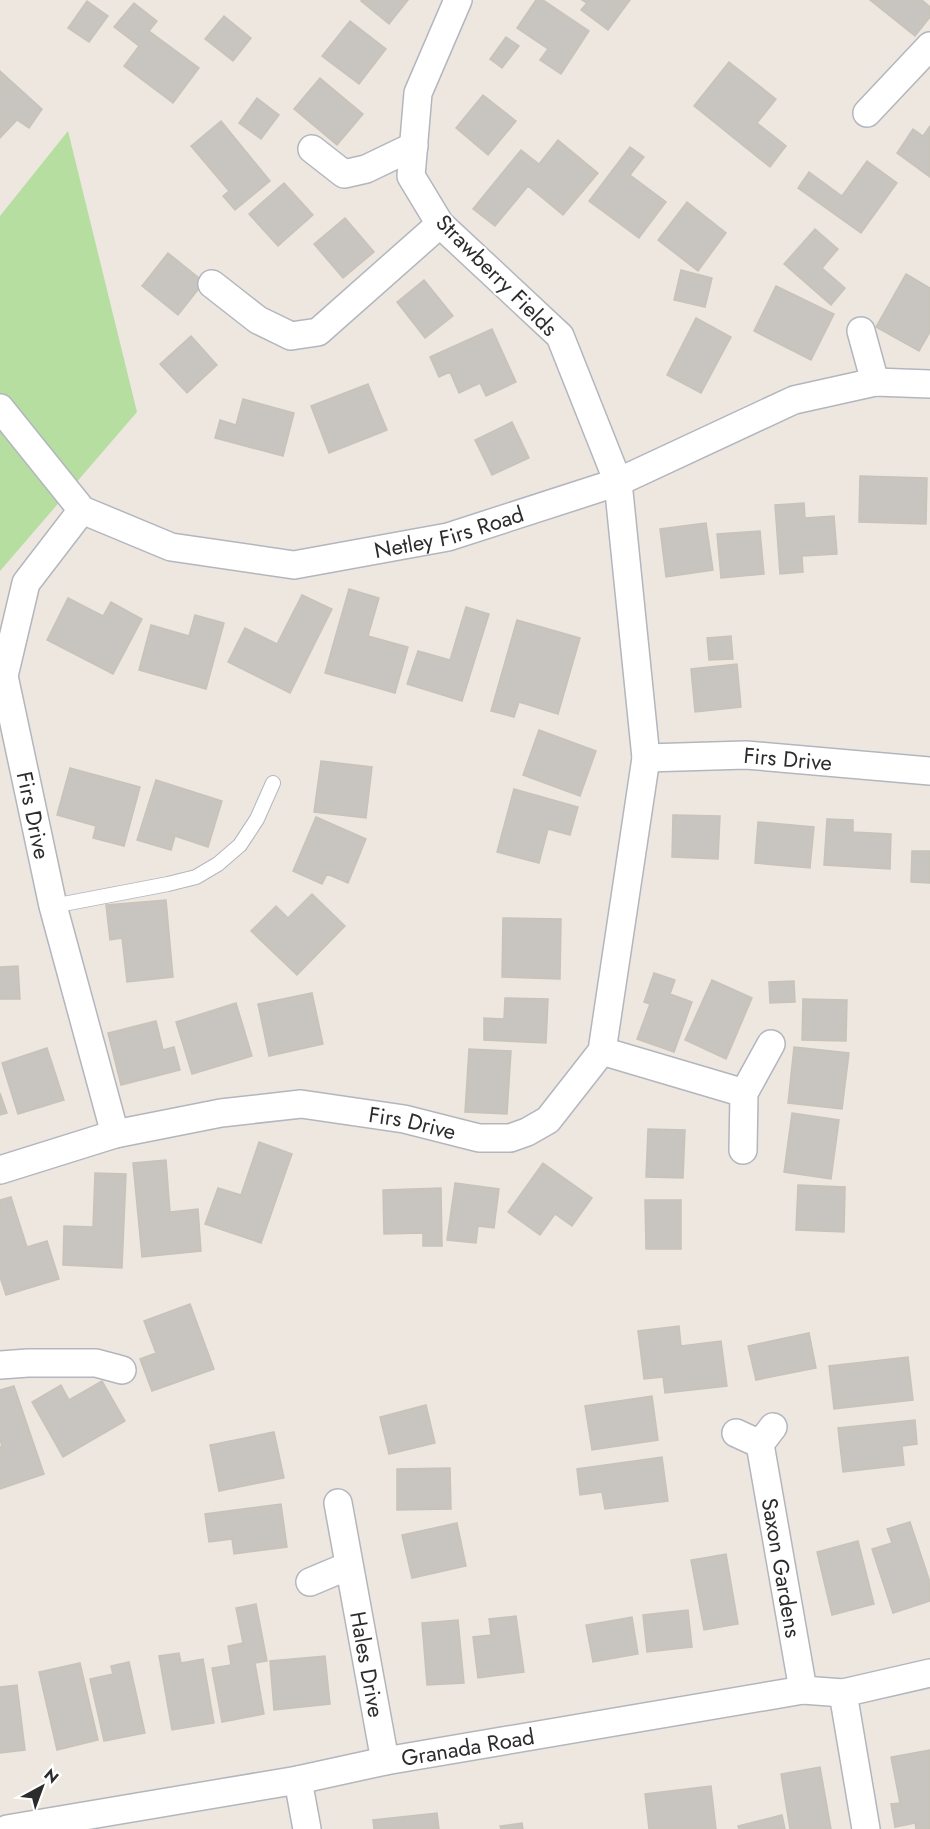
<svg xmlns="http://www.w3.org/2000/svg" width="930" height="1829" font-family="Jost,sans-serif">
  <style>
    .green { fill: #b6dea1 }
    .building { fill: #c8c4bf; stroke: #c8c3b9; stroke-width: 1.5 }
    .lines { fill: none; stroke-linecap: round; stroke-linejoin: round }
    .service-casing { stroke: #b3b6be; stroke-width: 16 }
    .minor-casing { stroke: #b3b6be; stroke-width: 30 }
    .service { stroke: #fff; stroke-width: 14 }
    .minor { stroke: #fff; stroke-width: 27 }
    .labels { text-anchor: middle; dominant-baseline: central; stroke-width: 4.5; stroke-linejoin: round; paint-order: stroke }
    .street-label { font-size: 22px; fill: #2c2c2c; stroke: #fff }
  </style>
  <rect width="100%" height="100%" fill="#ede7e0"/>
  <path class="green" d="M68,131L137,412L0,571V216Z"/>
  <path class="building" d="M362,0H408L389,24L361,1Z
    M536,0H543L589,31L561,74L540,60L548,49L517,28Z
    M582,0H630L608,30L581,10L587,3Z
    M870,0H922L930,7V17L915,36Z
    M87,1L108,16L89,42L68,28Z
    M134,3L157,21L149,31L199,68L173,103L124,66L139,46L114,27Z
    M224,16L251,38L233,61L205,39Z
    M350,21L386,49L359,84L322,56Z
    M506,37L519,46L502,68L490,59Z
    M729,62L776,99L757,123L786,146L770,167L694,106Z
    M0,71L42,109L29,128L17,120L0,138Z
    M320,78L363,114L337,145L294,109Z
    M483,95L516,121L488,155L456,128Z
    M257,98L279,115L261,139L239,123Z
    M221,121L270,181L235,210L223,196L229,191L191,146Z
    M930,126V177L897,153L913,129L923,136Z
    M558,140L598,173L563,215L528,186L495,226L473,209L521,150L539,164Z
    M630,147L644,157L630,175L666,202L639,238L589,201Z
    M867,161L897,183L861,233L798,188L809,172L842,196Z
    M284,183L313,215L278,246L249,214Z
    M687,202L726,233L698,271L658,240Z
    M345,218L374,252L343,278L314,244Z
    M815,229L838,249L822,268L845,288L831,305L784,264Z
    M168,253L204,282L178,315L142,286Z
    M681,270L712,278L705,307L674,300Z
    M906,274L930,288V332L919,351L876,327Z
    M424,280L453,316L425,338L397,302Z
    M776,286L834,314L811,360L754,331Z
    M696,318L731,337L701,393L667,375Z
    M492,329L516,382L486,396L480,383L459,393L450,372L439,377L430,357Z
    M191,336L217,365L187,393L160,364Z
    M368,384L387,430L329,453L311,406Z
    M243,399L294,413L283,456L215,438L220,420L236,425Z
    M512,422L529,458L492,475L475,440Z
    M860,476L927,478L926,524L859,522Z
    M804,503L805,518L834,516L837,554L802,556L803,572L780,574L775,505Z
    M706,523L713,570L666,577L660,529Z
    M760,531L764,574L721,578L717,534Z
    M349,589L379,598L368,636L408,647L395,693L325,673Z
    M302,595L332,609L290,693L228,662L245,628L277,644Z
    M68,598L103,616L111,602L142,619L113,674L47,640Z
    M466,607L489,614L462,701L407,684L418,651L450,660Z
    M195,615L224,623L206,689L139,670L151,625L189,636Z
    M517,620L580,638L558,714L519,702L514,717L491,711Z
    M731,636L733,659L709,660L707,638Z
    M737,664L741,707L695,712L691,669Z
    M539,730L596,751L580,796L523,775Z
    M321,761L372,767L366,818L314,812Z
    M70,768L140,787L124,846L93,838L96,826L57,815Z
    M156,780L222,801L208,847L175,836L171,850L137,840Z
    M514,789L578,807L570,835L548,829L539,863L497,852Z
    M673,815L720,816L718,859L672,857Z
    M316,817L366,839L348,883L327,874L322,884L293,871Z
    M827,819L853,820V832L891,834L890,869L824,865Z
    M758,822L814,827L810,868L755,863Z
    M912,851H930V883L911,882Z
    M312,894L345,926L297,975L251,931L276,906L288,918Z
    M166,900L173,977L127,982L122,938L110,940L106,905Z
    M503,918L561,919L560,979L502,977Z
    M18,966L20,999H0V967Z
    M654,973L675,980L670,994L692,1002L674,1052L637,1039L650,1004L644,1002Z
    M712,980L752,998L726,1059L685,1040Z
    M794,981L795,1002L770,1003L769,982Z
    M312,993L323,1044L269,1056L258,1004Z
    M505,998L548,999L546,1043L484,1040V1018L504,1019Z
    M803,999L847,1000L846,1041L802,1040Z
    M236,1003L252,1056L192,1074L176,1022Z
    M156,1021L163,1050L174,1047L180,1070L121,1085L108,1033Z
    M794,1047L849,1053L842,1109L788,1103Z
    M47,1048L64,1100L18,1114L2,1063Z
    M469,1049L511,1051L507,1114L465,1112Z
    M0,1093L7,1113L0,1115Z
    M792,1113L839,1120L831,1179L784,1172Z
    M648,1129L685,1130L683,1178L646,1177Z
    M259,1142L292,1154L261,1243L205,1224L218,1188L241,1195Z
    M166,1160L170,1212L198,1209L201,1251L142,1257L133,1163Z
    M543,1163L592,1198L572,1226L555,1214L540,1235L508,1212Z
    M95,1173L126,1174L122,1268L63,1265L64,1226L93,1227Z
    M455,1183L499,1189L494,1228L478,1226L476,1243L447,1240Z
    M798,1185L845,1187L844,1232L796,1230Z
    M441,1188L442,1246H423V1233L384,1234L383,1190Z
    M11,1197L27,1247L47,1241L59,1279L6,1295L0,1277V1200Z
    M645,1200H681V1249H646Z
    M190,1304L214,1369L152,1391L140,1359L156,1353L144,1321Z
    M679,1326L681,1346L721,1341L727,1386L665,1393L663,1377L644,1379L638,1331Z
    M809,1333L816,1368L756,1380L748,1346Z
    M908,1357L913,1400L834,1409L829,1366Z
    M102,1381L125,1421L63,1457L32,1402L61,1385L69,1400Z
    M14,1386L44,1474L0,1489V1447L2,1446L0,1440V1390Z
    M652,1396L658,1440L592,1450L585,1406Z
    M426,1405L435,1443L389,1454L380,1417Z
    M915,1420L917,1444L902,1446L904,1465L843,1472L838,1428Z
    M274,1432L284,1478L219,1491L210,1445Z
    M662,1457L668,1501L605,1509L602,1492L580,1495L577,1469Z
    M450,1468L451,1509L397,1510V1469Z
    M281,1504L287,1547L234,1554L232,1539L209,1542L205,1514Z
    M910,1522L930,1582V1601L893,1613L872,1549L892,1543L887,1529Z
    M457,1523L466,1566L412,1578L402,1535Z
    M858,1541L874,1604L832,1615L817,1552Z
    M726,1554L738,1624L704,1630L691,1560Z
    M256,1604L267,1661L255,1663L264,1714L222,1722L212,1668L231,1665L228,1646L243,1643L236,1608Z
    M688,1610L692,1647L647,1652L643,1615Z
    M516,1616L524,1672L478,1678L473,1637L491,1635L489,1619Z
    M632,1617L638,1654L593,1662L586,1625Z
    M458,1620L464,1683L427,1685L422,1623Z
    M179,1653L181,1663L203,1659L214,1723L172,1730L159,1656Z
    M325,1656L330,1704L274,1710L270,1661Z
    M129,1662L145,1733L104,1741L90,1679L113,1674L111,1666Z
    M80,1663L98,1740L57,1750L39,1672Z
    M17,1685L25,1750L0,1753V1687Z
    M930,1750V1829H916L915,1823L895,1827L891,1804L900,1803L891,1757Z
    M820,1767L831,1829H790L781,1774Z
    M711,1786L716,1829H649L645,1794Z
    M437,1813L439,1829H374L373,1820Z
    M782,1815L785,1829H739L738,1826Z
    M522,1823L523,1829H501L500,1826Z"/>
  <g class="lines">
    <defs>
      <path id="service" d="M53,906L168,884L196,877L218,864L240,845L257,819L273,783"/>
      <g id="minor">
        <path d="M867,113L930,46"/>
        <path d="M312,149L344,174L366,169L414,146"/>
        <path d="M212,284L258,320L291,336L318,332L440,224"/>
        <path d="M861,331L875,382"/>
        <path id="s1" d="M0,408L82,510L171,547L294,565L448,537L618,482L794,400L875,382L930,384"/>
        <path id="s2" d="M82,510L26,583L4,676L53,906L115,1134"/>
        <path id="s3" d="M646,758L746,755L930,771"/>
        <path d="M602,1051L744,1093"/>
        <path d="M743,1150L744,1093L771,1044"/>
        <path id="s4" d="M0,1170L115,1134L221,1113L301,1104L404,1119L479,1138H510L527,1132L548,1120L602,1051L646,758L618,482L560,336L440,224L411,176L418,93L458,0"/>
        <path d="M0,1365L28,1363H96L122,1370"/>
        <path id="s5" d="M773,1427L760,1444L803,1690"/>
        <path d="M736,1433L760,1444"/>
        <path id="s6" d="M338,1503L385,1761"/>
        <path d="M310,1582L348,1566"/>
        <path d="M843,1693L866,1829"/>
        <path d="M298,1780L307,1829"/>
        <path id="s7" d="M7,1829L298,1780L385,1761L803,1690L843,1693L930,1673"/>
      </g>
    </defs>
    <use href="#service" class="service-casing"/>
    <use href="#minor" class="minor-casing"/>
    <use href="#service" class="service"/>
    <use href="#minor" class="minor"/>
  </g>
  <g class="labels">
    <g class="street-label">
      <text transform="translate(497 275) rotate(45)">Strawberry Fields</text>
      <text stroke="none"><textPath href="#s1" startOffset="510">Netley Firs Road</textPath></text>
      <text stroke="none"><textPath href="#s3" startOffset="142">Firs Drive</textPath></text>
      <text stroke="none"><textPath href="#s2" startOffset="330">Firs Drive</textPath></text>
      <text stroke="none"><textPath href="#s4" startOffset="422">Firs Drive</textPath></text>
      <text stroke="none"><textPath href="#s5" startOffset="147">Saxon Gardens</textPath></text>
      <text stroke="none"><textPath href="#s6" startOffset="164">Hales Drive</textPath></text>
      <text stroke="none"><textPath href="#s7" startOffset="468">Granada Road</textPath></text>
    </g>
  </g>
  <g transform="translate(42 1787) rotate(41)" stroke="#ffffff" stroke-width="4.5" paint-order="stroke">
  <path d="M0-4.5L10 22L0 15L-10 22Z" fill="#2c2c2c"/>
  <text y="-9" font-size="16" font-weight="bold" text-anchor="middle" fill="#2c2c2c">N</text>
  </g>
</svg>
